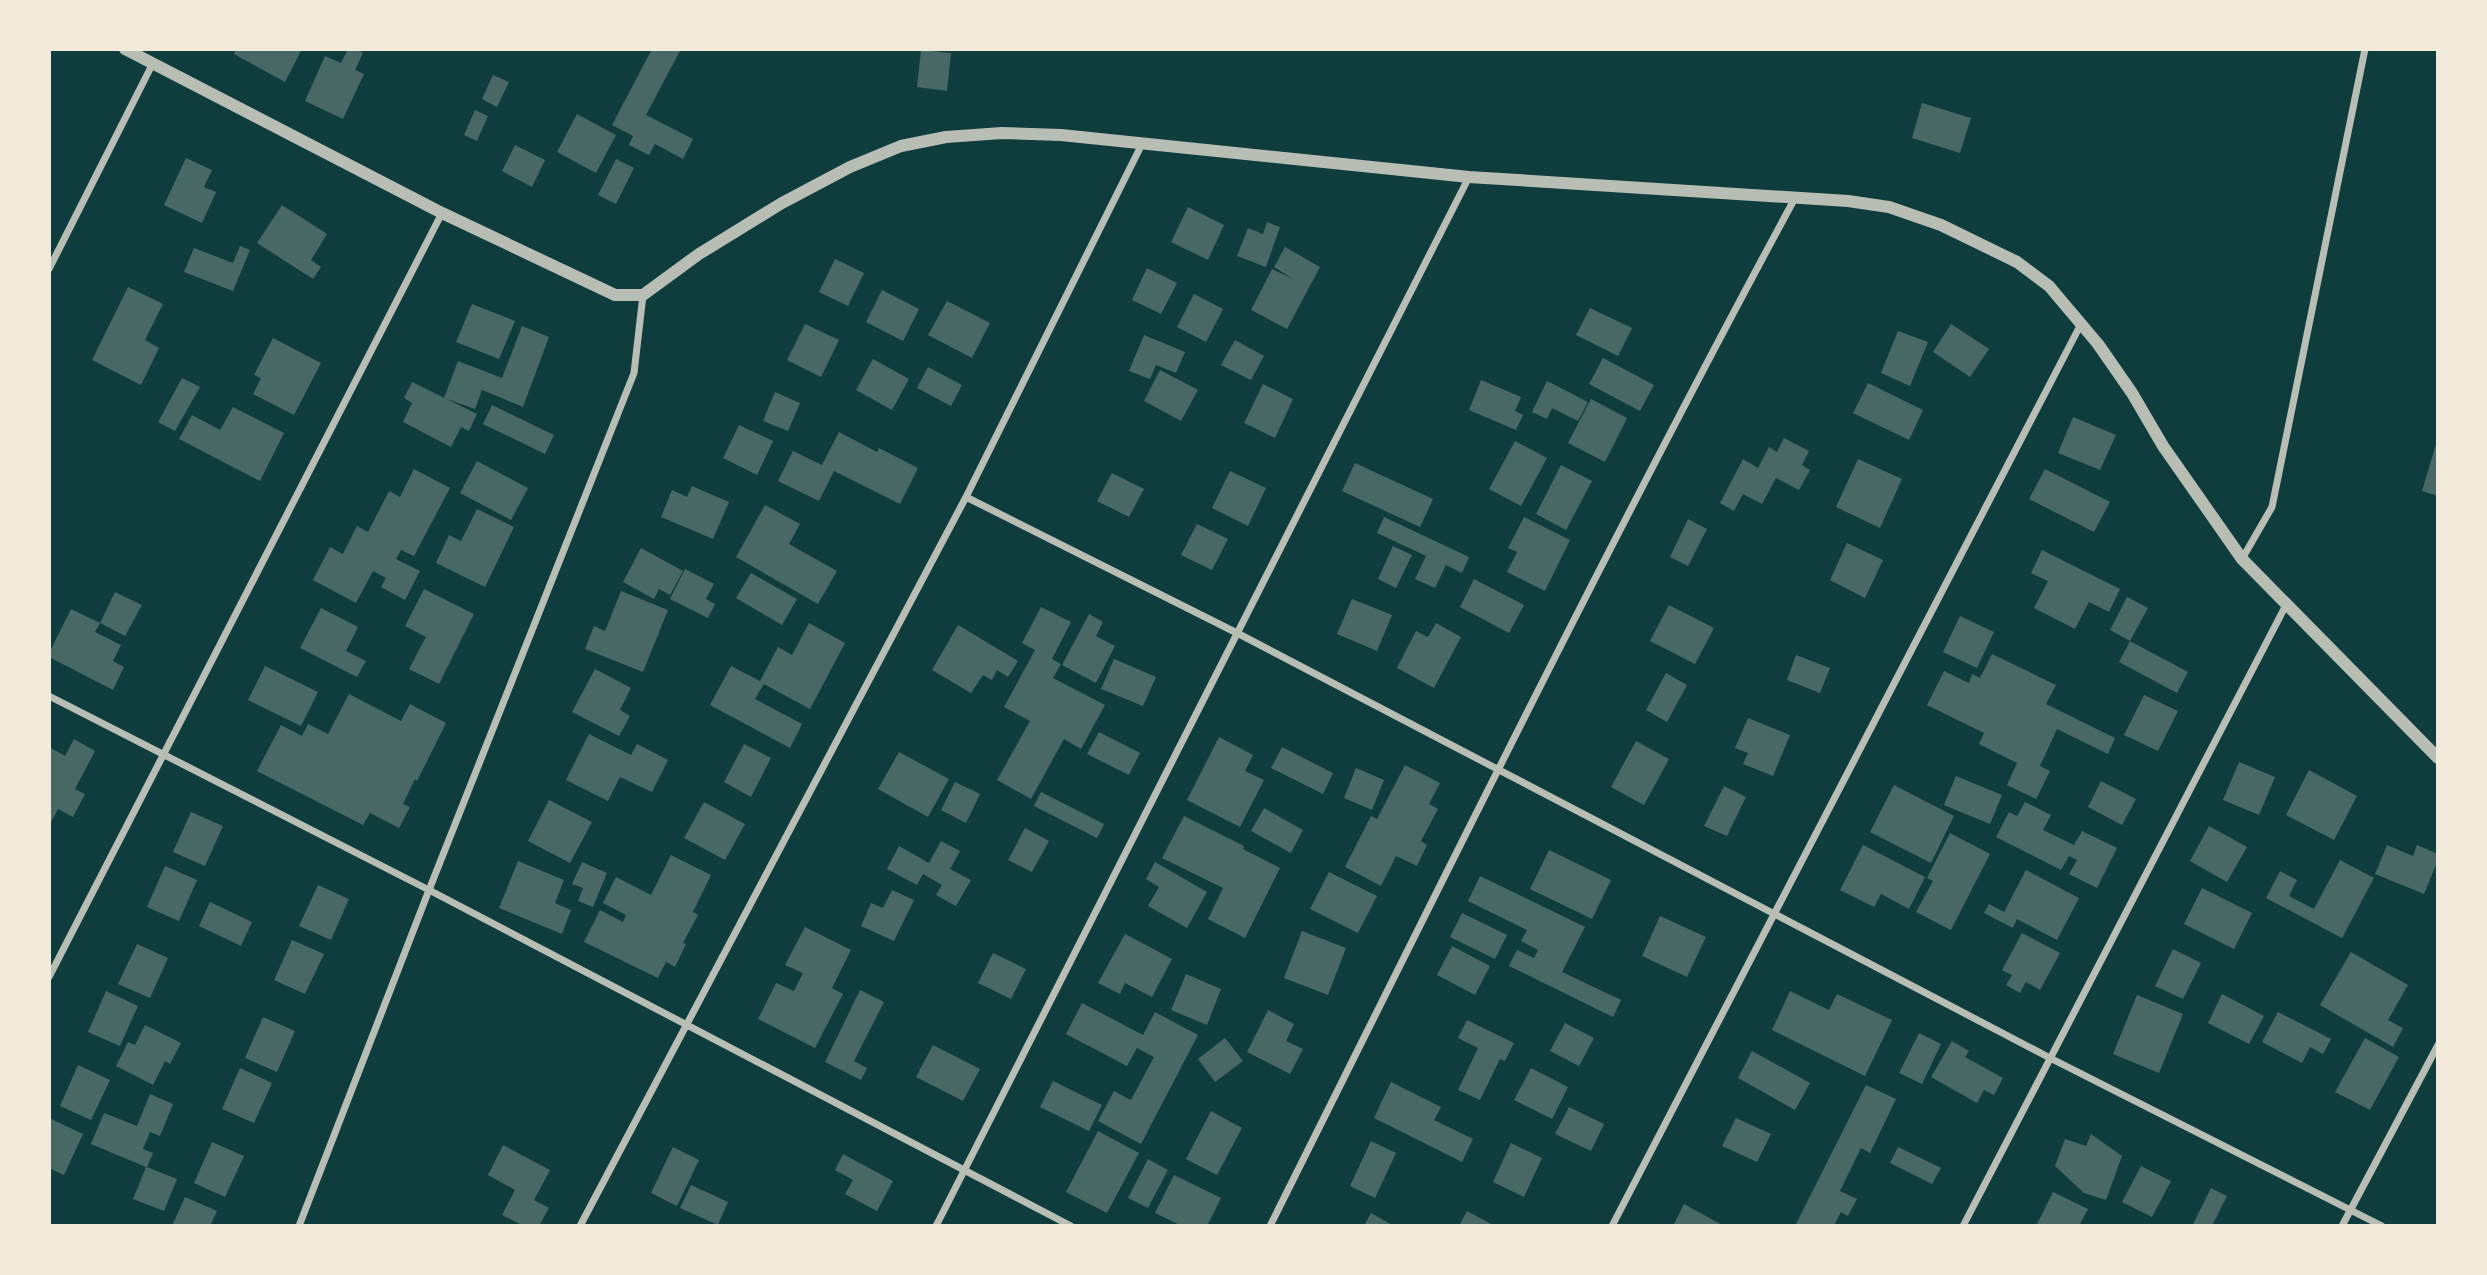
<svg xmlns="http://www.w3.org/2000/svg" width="2487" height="1275" font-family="Roboto,sans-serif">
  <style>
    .building { fill: #486865 }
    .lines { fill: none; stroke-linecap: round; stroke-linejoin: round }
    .minor { stroke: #b8beb3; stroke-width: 7 }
    .tertiary { stroke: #b8beb3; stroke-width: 12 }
  </style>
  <rect width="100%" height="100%" fill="#0f3d3e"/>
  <path class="building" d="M236,49H302L285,82L234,54Z
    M348,49H356L363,53L355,70L364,74L343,119L305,101L325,56L341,63Z
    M652,49H681L646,115L693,139L683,159L655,144L649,155L629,145L633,136L612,125Z
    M921,50L951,53L947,91L917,87Z
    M493,75L509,82L497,107L482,99Z
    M1922,103L1971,118L1960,153L1912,138Z
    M475,110L488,116L477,141L464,135Z
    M577,114L616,135L596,173L557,152Z
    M515,145L545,160L532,187L502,171Z
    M186,158L212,170L204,187L216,192L202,223L164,205Z
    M616,159L634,168L616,204L598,195Z
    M282,205L327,234L311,260L321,267L313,279L257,243Z
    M1188,207L1224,225L1208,260L1171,242Z
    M1267,222L1280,227L1266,267L1237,256L1248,228L1263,234Z
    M240,246L250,250L233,291L184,272L194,248L233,263Z
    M1285,247L1320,267L1287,329L1251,310L1272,269L1293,279L1274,267Z
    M835,259L864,273L848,306L819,292Z
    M1147,268L1177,283L1161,314L1132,300Z
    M128,287L163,304L145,340L159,348L141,385L92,360Z
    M882,290L919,309L903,341L866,322Z
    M1194,294L1223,309L1206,342L1177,327Z
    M947,301L990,323L972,358L928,335Z
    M472,304L515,321L499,359L456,342Z
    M1590,308L1632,328L1618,356L1576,335Z
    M805,324L839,340L821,377L787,360Z
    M1951,324L1989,349L1970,377L1933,352Z
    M522,326L549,337L523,407L482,390L475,409L444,398L458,361L502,378Z
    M1898,331L1928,342L1910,386L1881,373Z
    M1144,335L1185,352L1176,373L1156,365L1150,379L1129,371Z
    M273,338L321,363L294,415L253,394L261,378L254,375Z
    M1235,340L1264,356L1251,380L1221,365Z
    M1603,358L1654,385L1640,411L1589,384Z
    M873,359L909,379L892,410L856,390Z
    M928,367L962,385L951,406L917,388Z
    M1160,370L1198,390L1181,421L1144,401Z
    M182,378L200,387L175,431L158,422Z
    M1481,380L1521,397L1515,411L1523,415L1516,430L1469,410Z
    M1547,381L1588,402L1578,421L1552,408L1547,419L1532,412Z
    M412,382L477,414L469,431L461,427L451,447L403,422L412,403L404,398Z
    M1868,383L1923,410L1909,440L1853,413Z
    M1263,384L1293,399L1275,438L1244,423Z
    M775,392L800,403L788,431L763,421Z
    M1591,399L1627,418L1605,462L1568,443Z
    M492,405L554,435L545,454L483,424Z
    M233,407L284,433L260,481L179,439L192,415L220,430Z
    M2073,417L2116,435L2100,470L2058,453Z
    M739,425L773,441L757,475L723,458Z
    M839,432L877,452L879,448L918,468L900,504L834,471L819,501L778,481L793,451L822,465Z
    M1784,438L1809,451L1802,465L1810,470L1799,490L1776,478L1762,504L1743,494L1734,511L1720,503L1743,459L1758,468L1769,447L1777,452Z
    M1515,441L1547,458L1521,506L1489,489Z
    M2437,441H2438V496L2422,491Z
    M1858,459L1902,479L1880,528L1836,507Z
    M477,461L528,488L511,520L460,493Z
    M1355,463L1433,499L1420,527L1342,491Z
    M1561,465L1592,481L1566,530L1536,514Z
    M414,469L450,488L414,556L401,550L396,559L420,571L405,600L381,587L386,578L373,571L356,603L313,580L330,547L343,554L357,526L368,532L389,491L400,497Z
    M2045,469L2110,502L2094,532L2029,499Z
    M1230,471L1266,488L1248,526L1212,508Z
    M1112,473L1144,489L1129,517L1097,501Z
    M692,486L729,502L713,539L661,517L672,490L687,497Z
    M765,505L800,524L789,544L837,571L818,604L736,557Z
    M477,509L514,527L485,587L436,563L449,535L461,541Z
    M1384,517L1469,557L1462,573L1446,565L1435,588L1415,579L1426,556L1377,533Z
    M1524,517L1570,540L1545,591L1507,572L1517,552L1508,548Z
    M1688,519L1707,529L1688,566L1670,557Z
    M1197,524L1228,539L1212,570L1181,555Z
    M1847,543L1883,560L1865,598L1830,580Z
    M1393,546L1412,555L1396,588L1378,579Z
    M641,548L683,571L670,595L659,589L654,599L623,582Z
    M2042,550L2120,589L2109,612L2089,602L2075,629L2034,608L2048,581L2031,573Z
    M685,569L714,584L706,599L715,604L708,618L670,599Z
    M751,573L797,599L782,625L736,598Z
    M1474,579L1524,605L1509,633L1460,607Z
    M424,589L474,614L439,684L409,669L426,637L405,626Z
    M621,591L668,610L643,672L585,649L594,626L605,631Z
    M115,592L142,605L125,636L100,623Z
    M2127,597L2148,608L2130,641L2110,630Z
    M1352,599L1392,615L1377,651L1337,634Z
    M1669,605L1714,628L1695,664L1650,641Z
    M1041,607L1071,622L1052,659L1061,664L1053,678L1105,705L1081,749L1064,739L1031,799L997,780L1030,721L1004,707L1035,650L1022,643Z
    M321,608L358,627L346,651L366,661L357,677L300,648Z
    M71,609L100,623L95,632L121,645L113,661L124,667L113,690L49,657V653Z
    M1089,614L1103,622L1096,636L1115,646L1096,683L1062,665Z
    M1960,616L1994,632L1977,668L1943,652Z
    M809,623L845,643L810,709L764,684L755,699L802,724L790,748L710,705L731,666L760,681L778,647L792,655Z
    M1436,623L1461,637L1434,688L1397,668L1416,631L1428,637Z
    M958,625L1018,661L1008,677L997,670L992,680L983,675L971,693L932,670Z
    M2130,641L2188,672L2177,693L2119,662Z
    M1992,654L2056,685L2046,704L2115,738L2108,754L2057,729L2040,766L2050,771L2036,799L2007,785L2017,763L1979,744L1984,733L1927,705L1944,671L1969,683L1972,674L1980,678Z
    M1796,655L1830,668L1820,693L1787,680Z
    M1114,659L1156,677L1143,706L1101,689Z
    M265,666L318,692L301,726L248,700Z
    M595,669L631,688L620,710L630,716L619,736L572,712Z
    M1666,673L1687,685L1667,722L1646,710Z
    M349,694L401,721L410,704L446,723L417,781L415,779L403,804L410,807L399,828L370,813L363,825L257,771L281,725L302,736L308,724L328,734Z
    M2144,695L2178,711L2158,751L2124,735Z
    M1748,718L1790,735L1773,776L1743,764L1748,753L1735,748Z
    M1099,732L1140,753L1129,775L1087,754Z
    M589,734L631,755L637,744L668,760L652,792L620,777L608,801L566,780Z
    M1219,737L1253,755L1245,771L1264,780L1240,827L1187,800Z
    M74,739L95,751L75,789L85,794L73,817L58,809L49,826V747L65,756Z
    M1636,741L1669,759L1644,805L1611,787Z
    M744,744L771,758L751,797L724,782Z
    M1282,747L1333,773L1323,794L1271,768Z
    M899,752L949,779L928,817L878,789Z
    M2239,762L2275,777L2259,815L2223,800Z
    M1405,765L1440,783L1429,804L1438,809L1421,841L1427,845L1417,866L1396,856L1381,886L1345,867L1371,816L1377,819Z
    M1356,768L1384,780L1372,810L1344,798Z
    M2309,770L2357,796L2334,840L2286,815Z
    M1956,776L2002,795L1990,824L1944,805Z
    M2101,781L2136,799L2122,825L2088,807Z
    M955,782L980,794L966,823L941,810Z
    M1894,785L1954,816L1931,863L1870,832Z
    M1724,786L1746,797L1727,836L1704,826Z
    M1041,792L1104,824L1097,838L1034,806Z
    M549,800L592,822L570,863L528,841Z
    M704,802L745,824L725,860L684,838Z
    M2025,802L2051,815L2043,830L2074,845L2082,831L2117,848L2097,888L2069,874L2077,860L2069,856L2061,870L1996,837L2009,812L2017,816Z
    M1264,808L1303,830L1291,853L1251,831Z
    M191,812L223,826L205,866L173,852Z
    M1184,816L1244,846L1243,849L1280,868L1245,938L1208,919L1223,888L1162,858Z
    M2209,826L2247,847L2227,882L2190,861Z
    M1025,828L1049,841L1032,872L1008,860Z
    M1950,833L1990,854L1951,930L1916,912L1933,881L1927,878Z
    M941,841L960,851L950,869L971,880L956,906L936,895L942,885L923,874L917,885L887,869L899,846L929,863Z
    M1863,845L1925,877L1909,909L1881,894L1874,907L1840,890Z
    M2387,845L2413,856L2417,845L2438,854V860L2424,894L2375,874Z
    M1549,850L1611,880L1592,919L1530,889Z
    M671,855L711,875L693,912L698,915L683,943L686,944L675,967L666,962L658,978L584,942L600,910L623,922L626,915L603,903L616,877L651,895Z
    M2340,860L2374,878L2342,938L2266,898L2280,871L2297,880L2289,896L2314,909Z
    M518,861L564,880L555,903L571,910L562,934L499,908Z
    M582,862L607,873L593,907L578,901L583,888L572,884Z
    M1155,862L1207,892L1187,928L1148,906L1159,887L1146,879Z
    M165,866L197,880L179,921L147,907Z
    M2026,870L2079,898L2057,940L2017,919L2013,928L1984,913L1989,904L2004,912Z
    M1329,872L1377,896L1358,933L1310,909Z
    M1480,876L1585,927L1562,972L1621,1000L1613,1017L1509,966L1517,950L1534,958L1538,950L1521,941L1527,930L1468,901Z
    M318,885L349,899L331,940L299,926Z
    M2202,888L2252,913L2234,949L2184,924Z
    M892,890L914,900L894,941L861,926L871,903L883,908Z
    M210,902L252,922L241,946L199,926Z
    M1462,913L1507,935L1495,959L1450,937Z
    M1660,916L1706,937L1687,977L1642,956Z
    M805,927L851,950L832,988L843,994L815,1048L758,1019L776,983L794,991L803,973L785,965Z
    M1302,931L1346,948L1328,995L1284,978Z
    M2022,933L2060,953L2040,990L2026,982L2020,993L2006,985L2012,975L2002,970Z
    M1125,934L1172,959L1152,997L1125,983L1120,994L1098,983Z
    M292,940L324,954L305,994L274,980Z
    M137,944L168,958L150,998L118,984Z
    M1452,946L1490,966L1475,995L1437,975Z
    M2173,949L2201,963L2183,999L2155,986Z
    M2351,952L2408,985L2388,1020L2403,1028L2393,1047L2320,1005Z
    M993,953L1026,969L1011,999L978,983Z
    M1186,974L1221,989L1207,1025L1171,1010Z
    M860,990L884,1002L854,1061L867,1068L861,1080L825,1062Z
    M106,991L138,1006L120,1046L88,1032Z
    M1790,991L1829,1010L1837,994L1892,1020L1865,1076L1772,1030Z
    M2222,994L2264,1016L2249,1044L2208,1023Z
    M2137,995L2183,1014L2159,1073L2113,1054Z
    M1082,1003L1143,1035L1155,1012L1198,1035L1141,1144L1098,1121L1114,1091L1131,1100L1154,1057L1137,1048L1127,1066L1066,1034Z
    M1268,1010L1294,1024L1286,1041L1303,1049L1290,1074L1247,1052Z
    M2278,1012L2331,1039L2323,1054L2310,1047L2302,1063L2262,1042Z
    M263,1017L295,1031L277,1072L245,1058Z
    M1467,1020L1514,1043L1505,1061L1500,1059L1480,1100L1458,1090L1478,1048L1458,1038Z
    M1565,1023L1594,1038L1579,1066L1550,1051Z
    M145,1025L181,1043L170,1064L165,1061L153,1085L116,1066L128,1042L135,1045Z
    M1919,1033L1941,1044L1922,1084L1899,1073Z
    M1225,1038L1243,1061L1215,1082L1198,1059Z
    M2365,1038L2399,1057L2370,1110L2335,1092Z
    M1952,1041L1969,1051L1965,1057L2003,1078L1994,1095L1984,1090L1977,1103L1931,1077Z
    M933,1045L980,1069L963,1101L916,1077Z
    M1752,1051L1810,1083L1795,1110L1738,1078Z
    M78,1065L110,1080L91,1120L60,1106Z
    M240,1068L272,1083L254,1123L222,1109Z
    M1531,1068L1568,1087L1552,1119L1514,1100Z
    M1053,1081L1102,1105L1089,1131L1040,1107Z
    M1391,1082L1441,1107L1434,1120L1473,1139L1462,1162L1374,1118Z
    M1866,1085L1896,1099L1870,1153L1861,1148L1840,1191L1857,1199L1848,1216L1841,1212L1834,1226H1795Z
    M150,1094L173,1104L160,1136L150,1132L143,1149L153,1153L147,1167L177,1179L164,1211L133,1199L146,1167L91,1144L104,1113L137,1126Z
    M1569,1107L1604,1124L1591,1151L1555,1134Z
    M1211,1111L1242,1128L1217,1175L1186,1159Z
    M1736,1118L1771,1134L1757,1162L1722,1146Z
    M51,1119L83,1134L64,1175L49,1168Z
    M1098,1131L1139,1153L1107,1213L1066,1192Z
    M2091,1134L2122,1156L2106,1200L2084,1193L2055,1166L2065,1139L2086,1146Z
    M1371,1141L1396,1153L1375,1198L1350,1186Z
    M212,1142L244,1156L225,1197L194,1183Z
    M1511,1143L1542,1158L1524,1197L1493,1182Z
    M503,1145L550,1170L534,1200L549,1208L539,1226H524L502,1215L515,1190L488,1175Z
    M673,1147L699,1160L677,1206L651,1193Z
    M1898,1147L1941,1168L1932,1184L1890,1163Z
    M843,1154L893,1181L877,1211L845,1194L853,1180L835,1170Z
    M1148,1159L1168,1170L1148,1208L1128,1198Z
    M2141,1166L2171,1181L2152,1217L2122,1202Z
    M1174,1175L1221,1198L1207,1226H1182L1155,1213Z
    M691,1185L728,1202L718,1225L680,1208Z
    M2211,1188L2227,1196L2212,1226H2192Z
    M2053,1192L2088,1209L2079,1226H2036Z
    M185,1197L217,1211L210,1226H172Z
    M1684,1204L1724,1226L1674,1224Z
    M1467,1211L1495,1226H1459Z
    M1371,1213L1394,1226H1364Z"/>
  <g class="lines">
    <path class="minor" d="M49,269L153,63
      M966,497L1237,633L2052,1059L2382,1226
      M2242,559L2272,507L2365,49
      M49,696L429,890L1071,1226
      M49,977L442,213
      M299,1226L429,890L634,373L643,295
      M580,1226L966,497L1142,144
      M936,1226L1469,177
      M1270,1226C1442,882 1612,536 1795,198
      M1612,1226L2081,324
      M1963,1226L2286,605
      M2342,1226L2438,1045"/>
    <path class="tertiary" d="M125,49L442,213L615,295H643L699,254L782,203L850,167L901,146L946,137L1002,133L1061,135L1469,177L1848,201L1889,207L1941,225L2017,262L2049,286L2098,344L2132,393L2163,446L2242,559L2438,758"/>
  </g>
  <rect width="2487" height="1275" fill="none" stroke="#f1e9da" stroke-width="102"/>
</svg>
